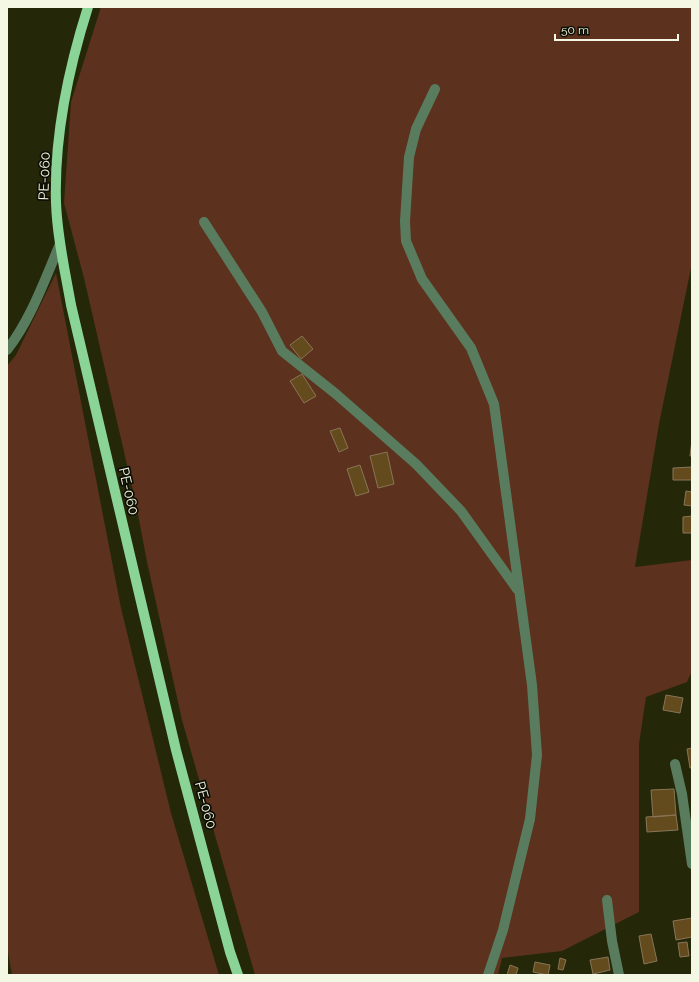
<svg xmlns="http://www.w3.org/2000/svg" width="699" height="982" font-family="Raleway,sans-serif">
  <style>
    .green { fill: #5c311d }
    .building { fill: #644b1e; stroke: #887557 }
    .lines { fill: none; stroke-linecap: round; stroke-linejoin: round }
    .minor { stroke: #597c5f; stroke-width: 10 }
    .major { stroke: #8bd498; stroke-width: 10 }
    .labels { text-anchor: middle; dominant-baseline: central; stroke-width: 3.5; stroke-linejoin: round; paint-order: stroke }
    .street-label { font-size: 14px; fill: #f4f7e4; stroke: #0e0f04 }
  </style>
  <rect width="100%" height="100%" fill="#242808"/>
  <path class="green" d="M101,7H692V263L659,424L635,567L692,560V671L687,682L646,697L639,744V912L562,951L502,958L498,975H255L182,720L147,562L136,504L84,278L64,203L71,102Z
    M56,273L121,608L171,813L219,975H12L7,947V366L16,355Z"/>
  <path class="building" d="M302,336L313,349L301,359L290,345Z
    M302,374L316,396L304,403L290,381Z
    M340,428L348,448L339,452L330,431Z
    M692,440V456H690Z
    M387,452L394,484L378,488L370,456Z
    M360,465L369,492L356,496L347,469Z
    M692,467V480H673V468Z
    M686,491L692,492V506L684,505Z
    M692,516V533H683V517Z
    M666,695L683,698L680,713L663,710Z
    M692,748V768H690L687,749Z
    M674,789L676,815L653,817L651,790Z
    M676,815L678,830L647,832L646,817Z
    M692,918V937L676,940L673,921Z
    M651,934L657,961L644,964L639,936Z
    M687,942L689,956L680,957L678,943Z
    M608,957L610,970L593,974L590,960Z
    M560,958L566,960L563,970L558,969Z
    M535,962L550,965L548,975L533,972Z
    M510,965L518,968L516,975H507Z"/>
  <g class="lines">
    <path class="minor" d="M435,89L416,129L409,157L405,221L406,241L422,279L471,348L494,404L532,685L537,755L530,819L503,930L488,975
      M204,222L262,312L282,351L336,394L416,464L461,511L517,589
      M7,350C31,319 45,279 60,244
      M675,764L682,794L692,864
      M607,900L612,941L619,975"/>
    <path class="major" d="M88,7C68,70 54,135 56,202C57,236 65,271 71,305L176,750L230,952L238,975"/>
  </g>
  <g class="labels">
    <g class="street-label">
      <text transform="translate(44 176) rotate(-88)">PE-060</text>
      <text transform="translate(129 491) rotate(77)">PE-060</text>
      <text transform="translate(206 805) rotate(75)">PE-060</text>
    </g>
  </g>
  <rect width="699" height="982" fill="none" stroke="#f4f7e4" stroke-width="16"/>
  <path d="M555 34v6h123v-6" fill="none" stroke="#f4f7e4" stroke-width="2"/>
  <text x="561" y="34" font-size="12" fill="#f4f7e4" stroke="#0e0f04" stroke-width="3" paint-order="stroke">50 m</text>
</svg>
